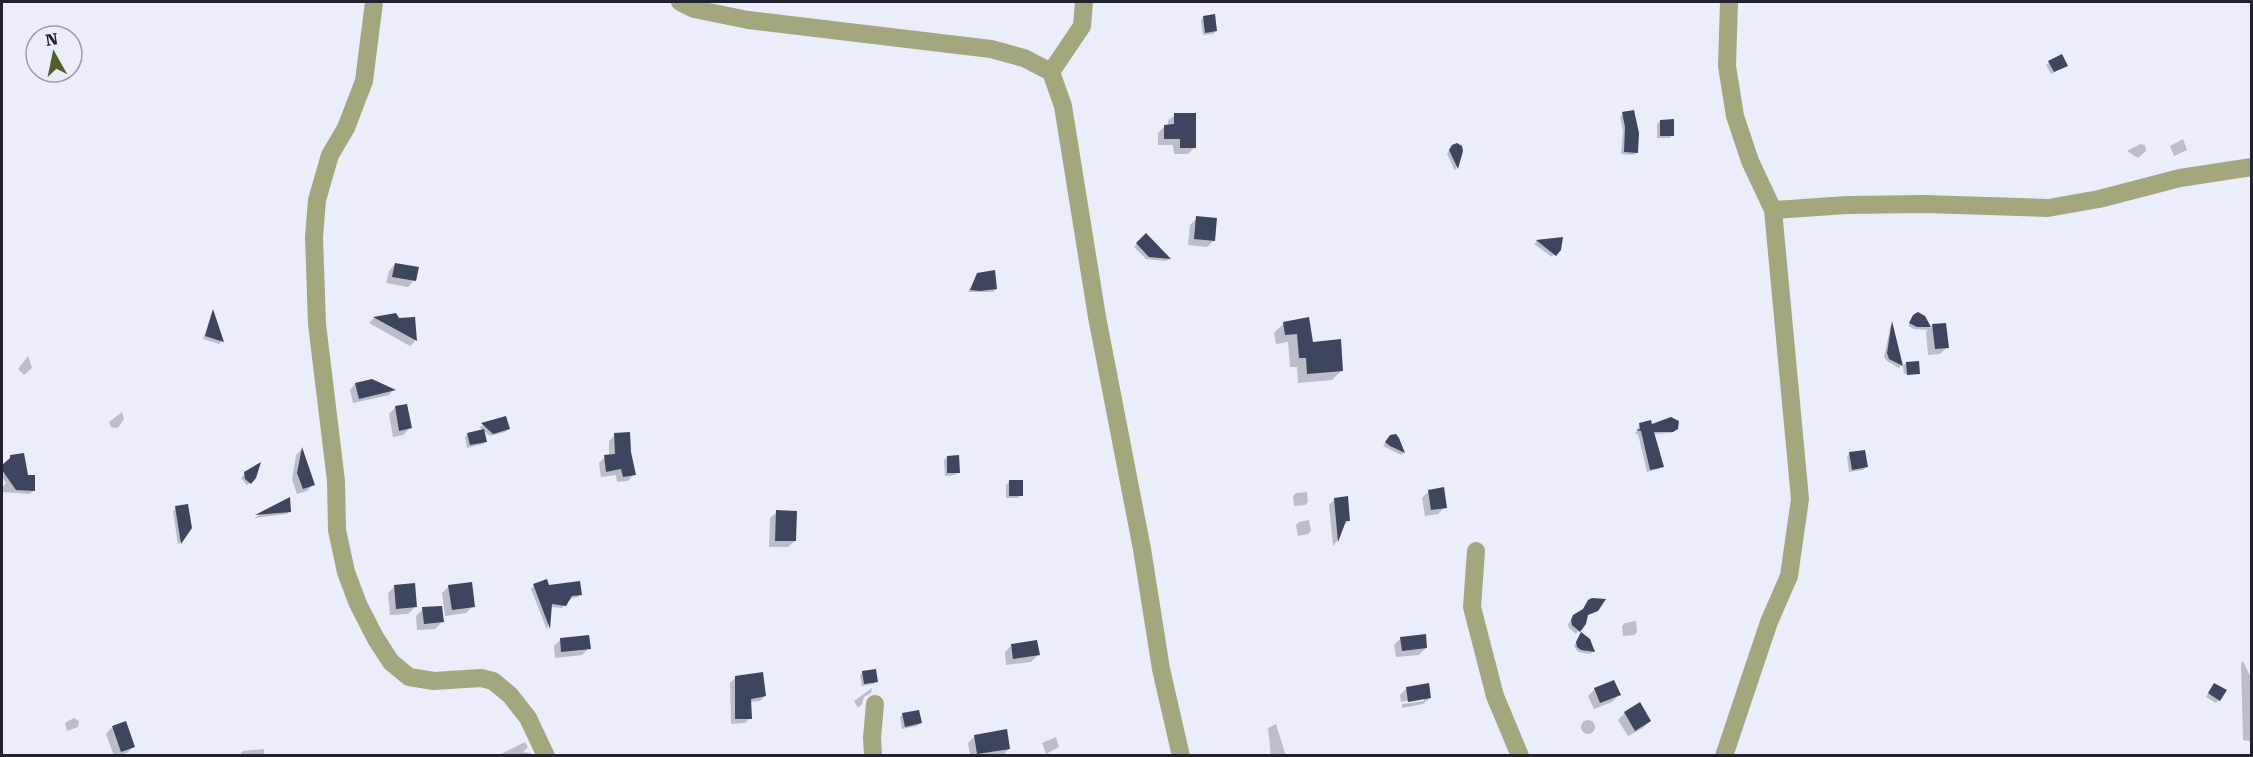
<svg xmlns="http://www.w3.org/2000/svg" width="2253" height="757" font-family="'Roboto Serif',serif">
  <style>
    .shadow { fill: #0003 }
    .building { fill: #3e455f }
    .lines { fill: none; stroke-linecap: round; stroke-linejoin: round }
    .minor { stroke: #a4a67e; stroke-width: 18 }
  </style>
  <rect width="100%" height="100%" fill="#eaeefb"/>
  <path class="shadow" d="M1204,17L1216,31L1213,34L1203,35L1201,20Z
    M2049,63L2066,66L2051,74L2046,65Z
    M1623,114L1637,152L1634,155L1621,154L1623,131L1620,117Z
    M1175,115L1195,147L1188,154H1174L1173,145H1158V133L1165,126H1168V121Z
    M1660,121L1672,135L1670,138H1657V124Z
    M2183,139L2187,150L2174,156L2170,146Z
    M2140,144L2145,145L2146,151L2138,158L2127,151Z
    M1452,146L1462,151L1455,171L1447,154Z
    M1197,218L1214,240L1207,247L1188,245L1190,225Z
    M1146,235L1169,259L1166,261L1146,259L1134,247Z
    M1561,239L1559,249L1552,257L1534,244L1537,241Z
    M395,264L414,280L408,287L386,283L389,271Z
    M978,274L996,289L993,292H968Z
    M212,312L222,341L219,344L203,339Z
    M395,315L399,319L414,318L415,341L410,346L369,323L374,318Z
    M1922,315L1930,328L1932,326L1947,347L1940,354L1928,355L1926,332L1928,330L1914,329L1908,326L1913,318Z
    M1284,323L1312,343L1342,370L1332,380L1298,383L1297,367H1290L1288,342L1276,344L1274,333Z
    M1891,324L1901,365L1899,368L1887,361L1884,357Z
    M28,356L32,368L24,375L18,369Z
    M1906,363L1919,373L1904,374L1903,366Z
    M355,384L393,390L389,395L353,403L350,390Z
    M395,408L410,428L403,435L393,437L389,414Z
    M122,412L124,419L120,425L117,428L111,427L109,422Z
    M505,418L508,429L505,432L490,436L479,427Z
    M1640,425L1675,430L1672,433L1653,434L1662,466L1659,469L1647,472L1638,434H1635Z
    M468,434L486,441L483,444L467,448L465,437Z
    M615,435L634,474L628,481L617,482L616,475L601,477L599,463L605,457L609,456V441Z
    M1395,436L1404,453L1401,455L1383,446L1387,440Z
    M301,450L313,484L307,491L297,494L292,480L296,455Z
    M1850,453L1866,467L1863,470L1849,472L1847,456Z
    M10,457L27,476L33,491L30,494L2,492V488L6,483L2,477V467L8,462Z
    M947,457L958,472L955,475L945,476L944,460Z
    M247,471L250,483L247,485L241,478Z
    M1009,482L1021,495L1018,498H1006V485Z
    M1429,491L1445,507L1438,514L1425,516L1422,498Z
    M1307,492L1308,502L1305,505L1294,506L1293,496L1296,493Z
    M288,499L290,511L287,514L254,518Z
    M1335,499L1349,520L1343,526L1337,541L1333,546L1329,505Z
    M176,508L190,528L178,545L173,511Z
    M777,512L795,541L788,547H769L770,518Z
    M1309,520L1311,531L1308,534L1298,536L1296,525L1299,522Z
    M395,586L415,607L408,614L390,615L388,593Z
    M449,586L473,606L466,613L445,616L442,593Z
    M534,586H548L581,594L578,597L569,599L562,608L551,607L547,630L531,589Z
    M1589,601L1597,610L1586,616L1585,623L1576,634L1569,628L1568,624L1574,617L1582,612Z
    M423,609L442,622L435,629L417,630L416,616Z
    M1636,621L1637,632L1634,635L1623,636L1622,626L1625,623Z
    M1581,634L1593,651L1590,654L1578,652L1574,646Z
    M1401,638L1426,648L1419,655L1396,657L1394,645Z
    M561,639L589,648L582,655L555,658L554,646Z
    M1011,646L1038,655L1031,662L1006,665L1005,652Z
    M2243,661L2252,680V738L2249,741L2243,740L2241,663Z
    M863,672L876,681L873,684L862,686L860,675Z
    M735,678L765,696L760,701L750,702V718L745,723L731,724L730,683Z
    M2212,687L2219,700L2216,703L2206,697Z
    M872,688L871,693L864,697L862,704L858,708L854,701Z
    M1407,688L1430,698L1423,704L1402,708V704L1424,701V698L1401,702L1400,695Z
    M1595,689L1619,695L1612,702L1594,709L1588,696Z
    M1625,713L1650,721L1643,728L1628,736L1618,720Z
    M903,714L920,723L917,726L902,729L900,717Z
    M74,718L79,721L78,727L67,731L65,723Z
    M1581 727a7 7 0 1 1 14 0a7 7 0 1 1-14 0Z
    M1276,724L1286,756H1271L1268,728Z
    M112,727L133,747L127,753L114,756L106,734Z
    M975,736L1009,749L1002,756H970L968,743Z
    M1056,737L1059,747L1046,754L1042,743Z
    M525,742L528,747L523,752L530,753L532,756H497Z
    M264,749V756H238L243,751Z"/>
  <path class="building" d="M1215,14L1217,31L1205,33L1203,16Z
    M2062,54L2068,66L2054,72L2048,61Z
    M1634,110L1639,133L1638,153L1624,152L1625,127L1622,112Z
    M1174,113H1196V148H1180V139H1164V125L1174,124Z
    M1674,119V136H1660V120Z
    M1457,143L1462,146L1463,151L1458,169L1449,150L1452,145Z
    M1196,216L1217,218L1215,241L1194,239Z
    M1146,233L1171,259L1149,257L1147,255L1136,243Z
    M1563,237L1561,250L1556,256L1536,240Z
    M395,263L419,267L416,281L392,277Z
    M995,270L997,289L980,291L970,290L977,273Z
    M213,309L224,342L205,336Z
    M1918,312L1925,316L1931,327H1917L1909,323L1913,315Z
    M396,313L399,318L415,317L417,341L373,317Z
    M1309,317L1313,342L1341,339L1343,371L1307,374L1306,358H1299L1297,334L1285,335L1283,322Z
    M1892,321L1903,366L1889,359L1887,353Z
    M1946,323L1949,348L1935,349L1932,324Z
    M1919,361L1920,374L1907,375L1906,362Z
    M372,379L396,390L359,399L355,383Z
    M407,404L412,428L399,431L395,406Z
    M506,416L510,429L493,434L481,423Z
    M1671,417L1679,421L1678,429L1673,432H1654L1664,467L1650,470L1641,431L1636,430L1640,429L1639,423L1651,420L1652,424Z
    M484,429L487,442L470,445L467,433Z
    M630,432L631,452L636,475L623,477L621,469L606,472L604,455L615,454L614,433Z
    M1396,434L1399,438L1405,453L1390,446L1385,442L1390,435Z
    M302,447L315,485L303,489L297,473Z
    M1865,450L1868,467L1852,470L1849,452Z
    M24,453L28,475H35V491L16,490L2,470V465L10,458V455Z
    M959,455L960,473H947V456Z
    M261,462L256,478L251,484L245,479L244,472Z
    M1009,480H1023V496H1009Z
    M1444,487L1447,508L1431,510L1428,490Z
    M1348,496L1350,521H1346L1338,542L1334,498Z
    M290,497L291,512L255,515Z
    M188,504L192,528L181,544L175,506Z
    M776,510L797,511L796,541H775Z
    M547,579L549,585L580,581L582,595L572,596L566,606L552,604L550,629L533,584Z
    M472,582L475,607L452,610L448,585Z
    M415,583L417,607L396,609L394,585Z
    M1592,598L1606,599L1598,611L1588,615L1586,624L1580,632L1572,625L1571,620L1573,615L1583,609L1588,600Z
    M442,606L444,622L424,624L422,607Z
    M1581,632L1590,639L1595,652L1581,650L1577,647L1576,642Z
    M1426,634L1427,648L1402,651L1400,637Z
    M589,635L591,649L561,652L560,638Z
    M1037,640L1040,655L1013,659L1011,644Z
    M876,669L878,682L864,684L862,671Z
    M763,672L766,696L751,699L752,719H735V676Z
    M1614,680L1621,695L1600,703L1594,688Z
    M1429,683L1431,698L1408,702L1406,687Z
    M2214,683L2227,690L2220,701L2208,693Z
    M1640,702L1651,721L1635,731L1624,712Z
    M919,710L922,723L905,727L902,713Z
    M126,721L135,747L121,752L112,726Z
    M1007,729L1010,749L977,754L974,735Z"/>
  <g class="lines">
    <path class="minor" d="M374,2L364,81L346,128L330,155L317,200L314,237L317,324L336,481L337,530L346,572L358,604L376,639L391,662L409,677L434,681L481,678L493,681L510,695L528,718L546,756
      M680,2L694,9L748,20L991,49L1024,58L1051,72L1063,106L1097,317L1142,549L1161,669L1181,756
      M1051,72L1082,26L1084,2
      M1773,210L1847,205L1925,204L2048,208L2099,199L2180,178L2252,167
      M1476,551L1472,607L1495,696L1520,756
      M873,756L872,738L875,704
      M1724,756L1769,622L1789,576L1800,499L1773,210L1750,161L1735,116L1727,66L1729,2"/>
  </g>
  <rect width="2253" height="757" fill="none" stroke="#20232f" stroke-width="6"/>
  <g transform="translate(54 54) rotate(351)"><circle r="28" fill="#eaeefb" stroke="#999da9" stroke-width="1.5"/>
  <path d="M0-4.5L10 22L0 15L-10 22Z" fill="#585a27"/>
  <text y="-9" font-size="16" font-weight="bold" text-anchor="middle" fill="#20232f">N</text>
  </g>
</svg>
